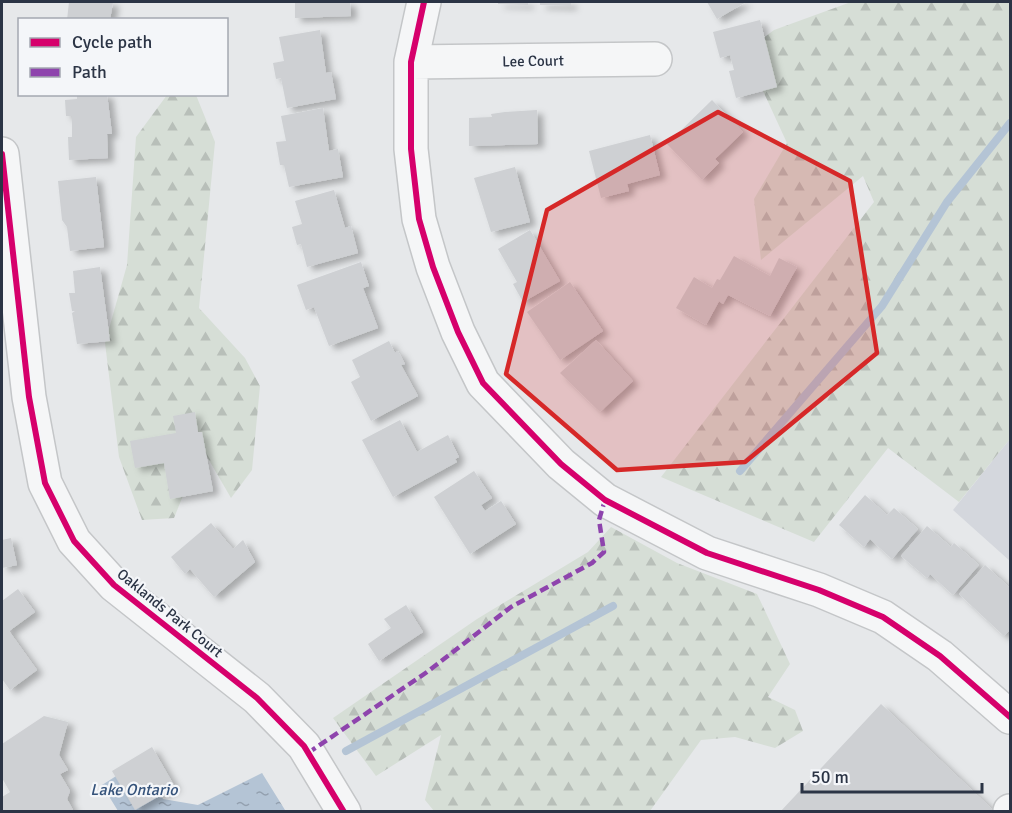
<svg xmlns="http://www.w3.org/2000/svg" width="1012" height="813" font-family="Signika,sans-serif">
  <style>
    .built { fill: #d4d7dd }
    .forest { fill: url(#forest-firs) }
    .water { fill: url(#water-ripples) }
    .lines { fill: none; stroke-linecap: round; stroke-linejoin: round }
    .stream { stroke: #b4c4d5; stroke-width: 8 }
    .building { fill: #ced0d3; filter: url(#shadow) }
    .minor-casing { stroke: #c4c6c8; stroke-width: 36 }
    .minor { stroke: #f5f6f7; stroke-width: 33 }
    .quiet { stroke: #8e44ad; stroke-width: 4.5; stroke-dasharray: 9 4.5; stroke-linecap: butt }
    .cycleway-casing { stroke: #f4f6f9; stroke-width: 10 }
    .cycleway { stroke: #d6006c; stroke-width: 6 }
    .marked { fill: #d62828; fill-opacity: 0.2; stroke: #d62828; stroke-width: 4.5; stroke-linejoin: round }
    .labels { text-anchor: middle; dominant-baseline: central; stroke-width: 4.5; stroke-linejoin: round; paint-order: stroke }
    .street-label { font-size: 15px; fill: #2b3445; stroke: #f4f6f9 }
    .water-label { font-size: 16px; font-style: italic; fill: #34527a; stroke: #f4f6f9 }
  </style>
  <defs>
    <pattern id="forest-firs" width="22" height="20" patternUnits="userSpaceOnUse" patternTransform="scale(1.5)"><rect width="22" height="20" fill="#d6ded6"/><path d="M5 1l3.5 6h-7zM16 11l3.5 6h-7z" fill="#b8bfb9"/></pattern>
    <pattern id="water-ripples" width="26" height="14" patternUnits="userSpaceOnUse" patternTransform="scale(1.5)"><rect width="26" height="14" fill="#b4c4d5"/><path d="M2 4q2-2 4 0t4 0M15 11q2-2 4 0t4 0" fill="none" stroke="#93a0af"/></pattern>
    <filter id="shadow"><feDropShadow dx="6" dy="4" stdDeviation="3" flood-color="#0004"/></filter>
  </defs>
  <rect width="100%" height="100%" fill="#e6e8ea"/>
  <path class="built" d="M1010,439V561L953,510Z"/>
  <path class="forest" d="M851,2H1010V439L959,502L888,448L814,542L661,477L874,202L863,176L761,260L754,199L787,143L745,52L774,30Z
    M167,95H196L215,142L199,308L245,358L260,386L252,470L231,498L206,455L197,461L174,518L142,520L119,457L105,343L127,265L136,137Z
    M611,527L677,563L757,594L790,664L768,697L795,710L803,731L775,748L735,737L701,740L650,811H434L425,800L441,735L376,776L333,718L477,619L588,552Z"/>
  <path class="water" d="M143,759L163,799L198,805L262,773L285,810L118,811L102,785Z"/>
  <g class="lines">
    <path class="stream" d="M740,471L882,306L947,202L1010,123
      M346,751L613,606"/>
  </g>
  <path class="building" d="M69,2H113L110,20H67Z
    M295,2H350L351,16L295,18Z
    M498,2H528V5L498,4Z
    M540,2H571V6L540,5Z
    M707,2H746L717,19Z
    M760,20L777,87L736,98L729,71L734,70L730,55L720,58L713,32Z
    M320,30L326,73L331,72L336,99L287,108L281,78L276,79L273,63L284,61L279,37Z
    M107,94L112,134H107L108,158L69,160L68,137H72V116H66L65,100L77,99V95Z
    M712,100L743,132L715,159L719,163L702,180L667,144Z
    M323,108L329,151L338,149L343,177L289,187L284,165H280L276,142L286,141L281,116Z
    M537,110L538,144L469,146V118L492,117L491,114L505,112Z
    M650,135L660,175L627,184L629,191L601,198L589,151Z
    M515,167L530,222L491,232L474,178Z
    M96,177L104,247L70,251L67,227L62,220L58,181Z
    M334,190L345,228L351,226L358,253L307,267L301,244L297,245L292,227L302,224L295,201Z
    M530,230L560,281L523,302L513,284L517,282L498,249Z
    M734,256L770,276L779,258L797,267L770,316L728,295L723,304L719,301L706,325L676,308L694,277L712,288L717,279L720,280Z
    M361,262L369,286L363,288L378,328L329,346L314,307L306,310L297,285Z
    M100,267L110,341L77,344L72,313L75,311H72L69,293H75L73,271Z
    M570,282L603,331L560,360L527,312Z
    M596,340L633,381L600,412L560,373Z
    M389,341L395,353L398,351L405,364L401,365L418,396L371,421L351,382L360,377L352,360Z
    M195,412L198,432H202L213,491L170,499L164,463L135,468L130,441L176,433L173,416Z
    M400,420L417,452L448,435L459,457L455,459L457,462L393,497L362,440Z
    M474,471L492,498L481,505L485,511L501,501L516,524L470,554L434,497Z
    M865,495L887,515L894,508L918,529L892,559L870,539L864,547L839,525Z
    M211,523L233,549L243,540L255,562L214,597L190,569L185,574L171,557Z
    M927,526L951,547L954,543L979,565L953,595L930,574L927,578L901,556Z
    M11,538L17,565L2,568V540Z
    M985,565L1010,588V630L1004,636L959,594Z
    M18,589L35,612L9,631L37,670L10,690L2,679V601Z
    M406,605L423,632L379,661L368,644L391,628L384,619Z
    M881,704L995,812H780Z
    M44,716L68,722L59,755L68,770L60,774L70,791L67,799L74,812H2V797L10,792L2,778V744Z
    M152,747L175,787L135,810L112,771Z"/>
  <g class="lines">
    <defs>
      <path id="minor" d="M424,2L411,62V149L419,219L433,267L458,332L483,383L561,464L605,500L707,553L819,590L883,617L940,656L1010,717
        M411,62L655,59
        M2,154L29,397L45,483L74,541L114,585L257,698L304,746L344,812
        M1010,812V811"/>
    </defs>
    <use href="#minor" class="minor-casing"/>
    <use href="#minor" class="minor"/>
    <path class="quiet" d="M308,753L427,672L511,607L592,563L604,552L599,520L605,500"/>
    <defs>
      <path id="cycleway" d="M424,2L411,62V149L419,219L433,267L458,332L483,383L561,464L605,500L707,553L819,590L883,617L940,656L1010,717
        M2,154L29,397L45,483L74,541L114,585L257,698L304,746L344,812"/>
    </defs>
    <use href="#cycleway" class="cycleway-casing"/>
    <use href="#cycleway" class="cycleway"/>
  </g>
  <path class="marked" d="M718,112L850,181L877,353L745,462L617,470L506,374L547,210Z"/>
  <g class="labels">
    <g class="street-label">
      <text transform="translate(533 61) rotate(-1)">Lee Court</text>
      <text transform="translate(170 613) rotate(39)">Oaklands Park Court</text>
    </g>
    <g class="water-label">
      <text x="134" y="790">Lake Ontario</text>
    </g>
  </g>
  <rect width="1012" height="813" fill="none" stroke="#2b3445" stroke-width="6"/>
  <rect x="18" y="18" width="210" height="78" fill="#f4f6f9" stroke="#a4a8b1" stroke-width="1.5"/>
  <rect x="30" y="38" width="30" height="9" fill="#d6006c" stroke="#a4a8b1" stroke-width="1.5"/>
  <text x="72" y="48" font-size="18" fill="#2b3445">Cycle path</text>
  <rect x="30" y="68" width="30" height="9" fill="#8e44ad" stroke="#a4a8b1" stroke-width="1.5"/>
  <text x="72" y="78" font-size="18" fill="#2b3445">Path</text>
  <path d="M802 783v9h180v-9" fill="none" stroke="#2b3445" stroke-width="3"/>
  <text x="811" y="783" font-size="18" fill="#2b3445" stroke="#f4f6f9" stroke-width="4.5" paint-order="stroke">50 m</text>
</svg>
